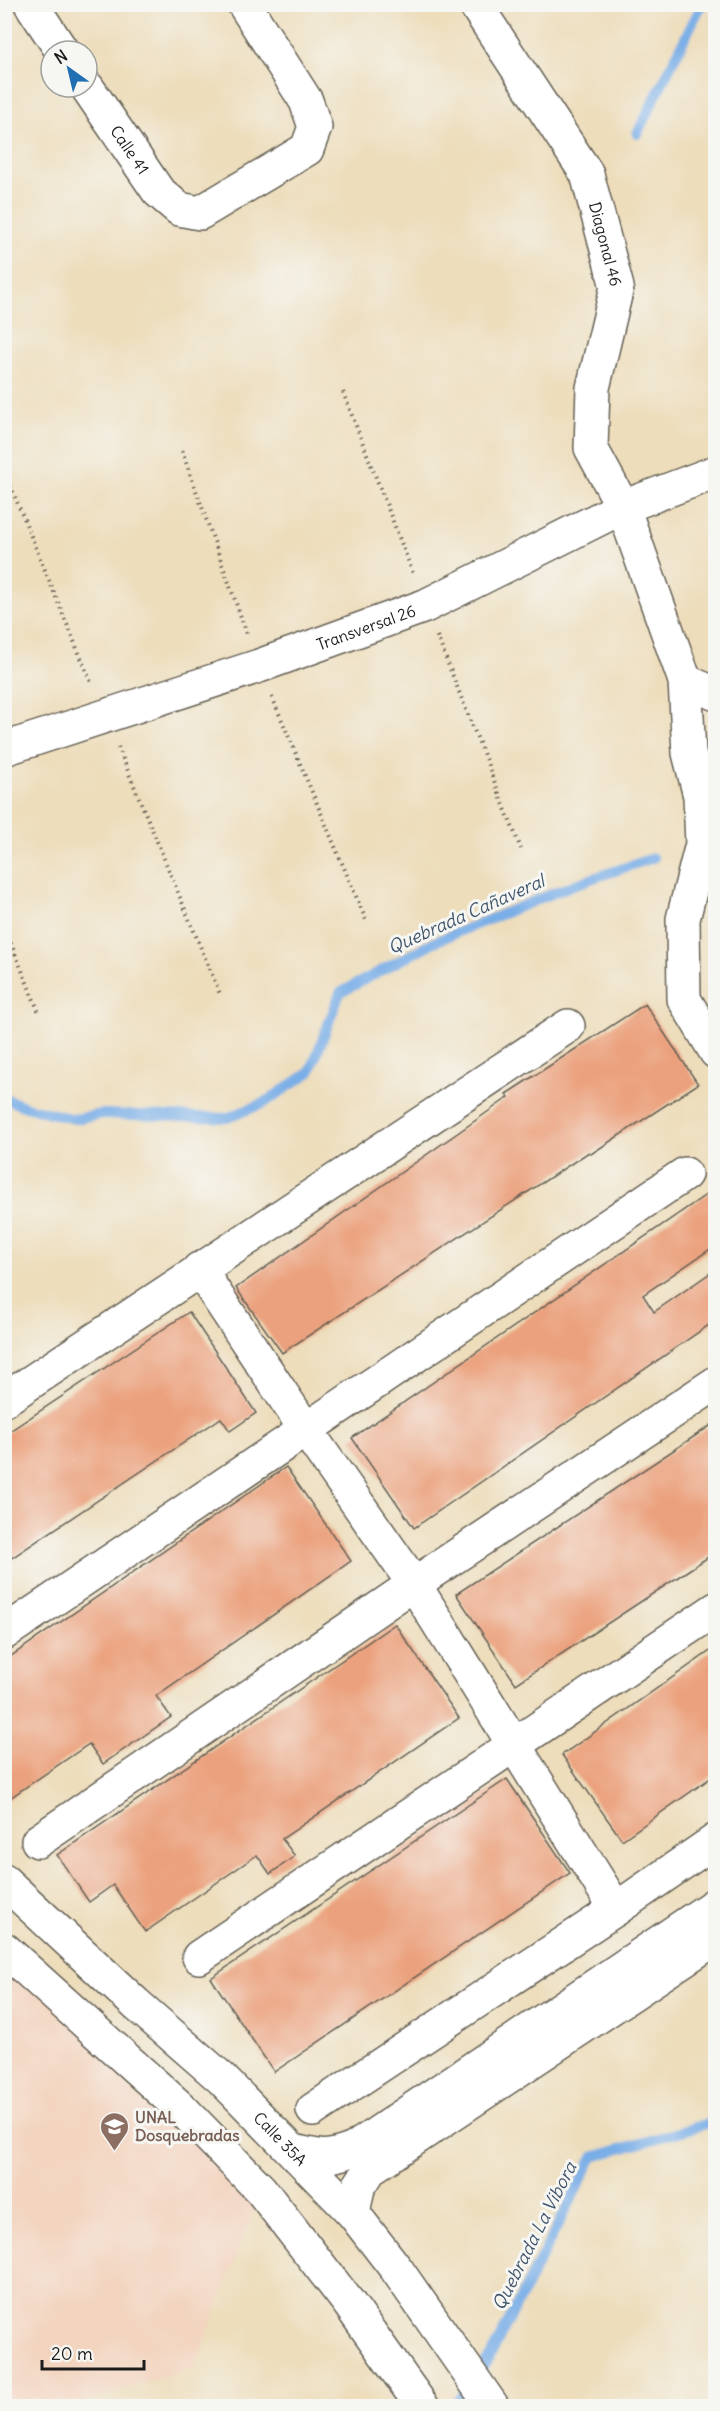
<svg xmlns="http://www.w3.org/2000/svg" width="720" height="2411" font-family="Delius,sans-serif">
  <style>
    .built { fill: #f3d4bf }
    .lines { fill: none; stroke-linecap: round; stroke-linejoin: round }
    .stream { stroke: #79aee7; stroke-width: 10 }
    .building { fill: #eba17d }
    .minor-casing { stroke: #656054; stroke-width: 36 }
    .path { stroke: #656054; stroke-width: 4; stroke-dasharray: 1.5 4.5; stroke-linecap: butt }
    .minor { stroke: #fff; stroke-width: 33 }
    .labels { text-anchor: middle; dominant-baseline: central; stroke-width: 6; stroke-linejoin: round; paint-order: stroke }
    .street-label { font-size: 16px; fill: #1c1c1c; stroke: #f6f6f2 }
    .education-label { font-size: 16px; font-weight: bold; fill: #785e54; stroke: #f6f6f2; text-anchor: start }
    .water-label { font-size: 18px; font-style: italic; fill: #41566d; stroke: #f6f6f2 }
  </style>
  <rect width="100%" height="100%" fill="#f6f6f2"/>
  <filter id="ink" filterUnits="userSpaceOnUse"><feTurbulence type="fractalNoise" baseFrequency=".0167" numOctaves="2"/><feDisplacementMap in="SourceGraphic" scale="12" xChannelSelector="R" yChannelSelector="G"/><feConvolveMatrix kernelMatrix="1 2 1 2 8 2 1 2 1" color-interpolation-filters="sRGB"/></filter>
  <filter id="wash" filterUnits="userSpaceOnUse"><feTurbulence type="fractalNoise" baseFrequency=".008" numOctaves="4" result="noise"/><feDisplacementMap in="SourceGraphic" scale="24" xChannelSelector="R" yChannelSelector="G"/><feGaussianBlur stdDeviation="1.35" result="paint"/><feColorMatrix in="noise" values="0 0 0 0 0 0 0 0 0 0 0 0 0 0 0 0 0 1.4 0 .05"/><feComposite in="paint" operator="in"/></filter>
  <g filter="url(#wash)">
    <rect width="100%" height="100%" fill="#edddbb"/>
    <path class="built" d="M4,1949L261,2190L195,2367L72,2406H5Z"/>
    <g class="lines">
      <path class="stream" d="M637,134L702,4
        M4,1098L26,1107L74,1119L102,1114L227,1118L264,1103L310,1072L340,993L432,943L573,885L653,858
        M453,2406L490,2357L593,2157L716,2121"/>
    </g>
    <g id="blocks">
      <path class="building" d="M645,1004L698,1084L591,1154L589,1152L282,1353L236,1288L509,1097L506,1094Z
        M716,1188V1245L643,1295L654,1312L716,1269V1320L414,1528L352,1438Z
        M189,1312L256,1413L230,1431L221,1418L4,1563V1435Z
        M716,1422V1552L516,1684L456,1594Z
        M286,1467L351,1561L156,1696L171,1717L103,1764L89,1744L4,1802V1661Z
        M395,1624L459,1718L282,1839L295,1856L270,1874L257,1855L145,1932L113,1885L89,1902L57,1855Z
        M716,1647V1774L622,1840L562,1755Z
        M507,1779L570,1873L274,2072L211,1978Z"/>
    </g>
  </g>
  <g filter="url(#ink)">
    <use href="#blocks" fill-opacity="0" stroke="#656054" stroke-width="1.5"/>
    <g class="lines">
      <defs>
        <g id="minor">
          <path d="M31,4L62,51"/>
          <path id="s1" d="M475,4L587,174L617,287L593,388L591,448L623,507L685,681L689,753L700,796L702,844L683,919L684,999L716,1052"/>
          <path id="s2" d="M87,87L158,191L179,209L200,213L307,149L315,127L306,101L244,4"/>
          <path d="M685,681L716,694"/>
          <path id="s3" d="M4,749L259,666L425,606L623,507L716,472"/>
          <path d="M199,1269L306,1430L414,1584L616,1909"/>
          <path d="M4,1400L568,1026"/>
          <path d="M4,1633L685,1174"/>
          <path d="M38,1841L414,1584L716,1383"/>
          <path id="s4" d="M4,1881L136,2004L221,2078L353,2213L397,2270L492,2406"/>
          <path d="M4,1949L185,2112L261,2190L348,2302L422,2406"/>
          <path d="M199,1957L716,1609"/>
          <path d="M313,2110L616,1909L716,1840"/>
          <path d="M294,2151C320,2158 329,2159 354,2149L716,1904"/>
          <path d="M353,2213L358,2188L371,2168L716,1938"/>
        </g>
      </defs>
      <use href="#minor" class="minor-casing"/>
      <path class="path" d="M343,392L414,576
        M182,451L247,634
        M8,480L92,685
        M437,636L521,849
        M272,697L366,920
        M118,747L220,994
        M4,926L40,1015"/>
      <use href="#minor" class="minor"/>
    </g>
  </g>
  <defs>
    <symbol id="university-pin" viewBox="-11 -11 22 30"><path d="M0 17L-7.5 6A9.5 9.5 0 1 1 7.5 6Z" fill="#8d6e63" stroke="#f6f6f2"/><path d="M0-5L7-2L0 1L-7-2ZM-4 1L0 2.5L4 1V4Q0 6-4 4Z" fill="#fff"/></symbol>
  </defs>
  <g fill-rule="evenodd">
    <use href="#university-pin" x="98" y="2110" width="33" height="45"/>
  </g>
  <g class="labels">
    <g class="street-label">
      <text stroke="none"><textPath href="#s2" startOffset="76">Calle 41</textPath></text>
      <text stroke="none"><textPath href="#s1" startOffset="276">Diagonal 46</textPath></text>
      <text stroke="none"><textPath href="#s3" startOffset="382">Transversal 26</textPath></text>
      <text stroke="none"><textPath href="#s4" startOffset="378">Calle 35A</textPath></text>
    </g>
    <g class="education-label">
      <text x="135" y="2117">UNAL<tspan x="135" dy="18">Dosquebradas</tspan></text>
    </g>
    <g class="water-label">
      <text transform="translate(466 914) rotate(-24)">Quebrada Cañaveral</text>
      <text transform="translate(534 2236) rotate(-63)">Quebrada La Vibora</text>
    </g>
  </g>
  <rect width="720" height="2411" fill="none" stroke="#f6f6f2" stroke-width="24"/>
  <g transform="translate(69 69) rotate(326)"><circle r="28" fill="#f6f6f2" stroke="#9f9f9c" stroke-width="1.5"/>
  <path d="M0-4.5L10 22L0 15L-10 22Z" fill="#1f6fb2"/>
  <text y="-9" font-size="16" font-weight="bold" text-anchor="middle" fill="#1c1c1c">N</text>
  </g>
  <path d="M42 2360v9h102v-9" fill="none" stroke="#1c1c1c" stroke-width="3"/>
  <text x="51" y="2360" font-size="18" fill="#1c1c1c" stroke="#f6f6f2" stroke-width="4.5" paint-order="stroke">20 m</text>
</svg>
